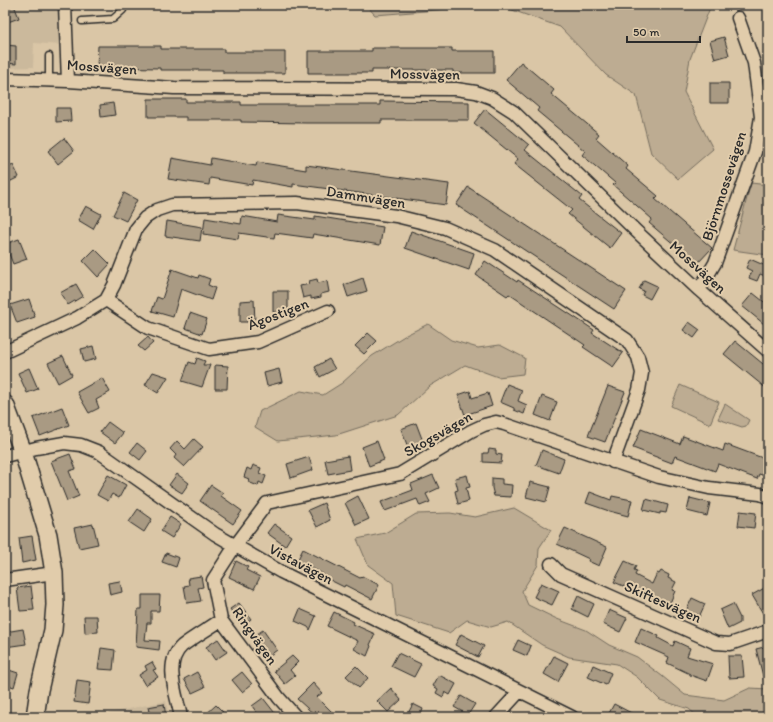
<svg xmlns="http://www.w3.org/2000/svg" width="773" height="722" font-family="Itim,sans-serif">
  <style>
    .built { fill: #cbb99c }
    .green { fill: #bdac92; stroke: #746c5e }
    .building { fill: #a99a83; stroke: #2b2b2b }
    .lines { fill: none; stroke-linecap: round; stroke-linejoin: round }
    .lane-casing { stroke: #2b2b2b; stroke-width: 9 }
    .street-casing { stroke: #2b2b2b; stroke-width: 15 }
    .secondary-casing { stroke: #2b2b2b; stroke-width: 20 }
    .lane { stroke: #e1ccab; stroke-width: 6 }
    .street { stroke: #e1ccab; stroke-width: 12 }
    .secondary { stroke: #e1ccab; stroke-width: 17 }
    .labels { text-anchor: middle; dominant-baseline: central; stroke-width: 4; stroke-linejoin: round; paint-order: stroke }
    .street-label { font-size: 15px; fill: #2b2b2b; stroke: #e1ccab }
  </style>
  <rect width="100%" height="100%" fill="#dac6a6"/>
  <filter id="ink" filterUnits="userSpaceOnUse"><feTurbulence type="fractalNoise" baseFrequency=".025" numOctaves="2"/><feDisplacementMap in="SourceGraphic" scale="8" xChannelSelector="R" yChannelSelector="G"/><feConvolveMatrix kernelMatrix="1 2 1 2 8 2 1 2 1" color-interpolation-filters="sRGB"/></filter>
  <g filter="url(#ink)">
    <path class="built" d="M5,5H59L62,45L34,43L33,67L5,68Z
      M166,701L169,717H110L109,713Z"/>
    <path class="green" d="M366,5H711L690,59L684,92L713,149L678,179L651,153L636,95L606,75L560,27L498,5L375,15Z
      M751,183L768,185V255L733,250Z
      M428,324L451,340L478,348L500,345L525,358L523,374L498,377L465,365L430,386L398,415L336,435L278,441L255,427L260,411L301,391L323,395L342,383L372,356L406,335Z
      M680,385L719,402L710,424L671,406Z
      M725,404L749,420L746,426L742,427L718,419Z
      M514,508L551,530L539,548L538,565L522,591L528,605L557,619L586,630L609,645L637,657L662,676L685,695L724,700L750,688L768,689V717H698L689,709L660,700L637,677L617,664L569,657L542,645L508,622L491,627L467,620L449,633L396,616L393,583L368,565L357,539L385,533L416,514L450,513L475,517Z"/>
    <path class="building" d="M5,5H14L19,18L5,23Z
      M724,37L729,55L715,59L710,41Z
      M5,45L16,46V64L5,63Z
      M98,46H161V49H224V52H285V73H223V70H160V68L97,67Z
      M372,48H452V51H494V73H453V70H372V73H308V51H372Z
      M521,62L554,90L551,94L599,134L596,138L628,166L626,169L658,196L655,199L712,248L697,264L649,223L652,219L613,185L615,183L582,155L585,151L537,111L539,108L506,80Z
      M710,83H729V103H710Z
      M148,99H186V102H241V105H380V101L469,102V120H381V123H306L241,122V120H186V117H148Z
      M113,103L115,115L101,117L100,105Z
      M56,108H70L71,121L56,122Z
      M485,109L529,145L525,150L582,196L579,200L621,233L610,248L568,214L572,210L514,164L518,159L474,123Z
      M64,138L74,151L58,164L48,151Z
      M172,158L210,165L211,158L256,166L257,162L306,170V165L449,184L446,205L293,184V187L253,180L252,185L210,178L209,185L168,179Z
      M13,165L19,177L5,184V169Z
      M468,187L626,291L614,309L456,205Z
      M124,193L137,200L126,221L113,215Z
      M86,206L101,214L93,229L78,220Z
      M278,215L315,220V216L383,227L380,245L313,234L312,238L275,233L274,238L239,233L238,239L203,234L205,218L241,224L242,216L277,222Z
      M167,221L202,227L200,241L165,236Z
      M411,231L474,253L469,270L405,248Z
      M19,239L27,259L13,264L5,244Z
      M95,249L110,264L98,277L83,261Z
      M750,259L768,267L765,276L760,274L757,281L749,278L752,271L746,268Z
      M485,261L517,282L518,280L594,330L592,333L623,353L613,367L583,347L585,345L509,294L507,296L476,275Z
      M172,269L198,278L199,275L210,279L208,285L215,288L211,300L181,289L173,317L152,311L157,297L162,299Z
      M363,278L367,291L348,297L344,285Z
      M317,279L318,283L327,281L329,292L321,294V297L311,299V296L303,298L300,286L310,284L309,281Z
      M644,280L657,286L650,299L642,295L644,291L639,289Z
      M76,284L83,296L68,305L60,293Z
      M273,291H288V312H273Z
      M753,293L768,305V318L764,324L742,306Z
      M29,299L35,317L17,323L10,305Z
      M254,300L255,322H240V301Z
      M190,313L207,319L202,334L185,328Z
      M689,322L700,330L694,338L683,330Z
      M368,333L377,341L364,354L355,346Z
      M148,337L153,343L144,351L138,346Z
      M735,341L768,368V390L724,354Z
      M93,346L96,359L84,362L81,349Z
      M63,356L72,375L58,383L48,363Z
      M197,358L205,361L203,365H210L202,387L182,381L189,362L195,364Z
      M329,359L335,369L320,377L315,367Z
      M215,365L228,366L227,389H215Z
      M29,368L38,389L27,393L18,373Z
      M279,369L282,382L267,386L264,373Z
      M153,372L168,377L158,393L145,385Z
      M102,378L110,392L96,400L99,408L89,413L77,392Z
      M507,384L522,390L518,401L527,405L524,414L514,410V408L500,402Z
      M608,386L625,392L605,442L588,436Z
      M470,391L472,398L488,393L492,406L465,415L458,395Z
      M542,396L557,402L550,421L535,415Z
      M62,407L69,425L40,436L33,418Z
      M108,422L123,433L115,443L100,432Z
      M416,423L424,444L409,450L401,429Z
      M641,429L680,444L683,436L723,451L725,444L768,460V477L759,474L757,479L718,464L715,471L675,456L672,463L633,448Z
      M194,439L203,447L184,467L174,458L176,455L170,449L177,441L185,449Z
      M377,441L384,460L369,466L362,447Z
      M137,443L147,451L140,460L130,452Z
      M489,449L496,450V454L502,455L501,463L483,462V453H488Z
      M542,450L564,459L559,473L536,465Z
      M70,454L76,469L69,471L79,496L67,501L51,461Z
      M348,456L350,470L328,474L325,460Z
      M309,457L313,470L291,478L287,464Z
      M253,465L261,468L259,473L266,476L263,484L259,482L258,486L248,482L249,479L244,477L247,468L251,470Z
      M177,474L189,483L182,493L169,485Z
      M108,475L126,485L119,498L112,494L108,501L97,495Z
      M433,475L439,488L426,494L430,502L420,506L417,499L385,511L381,502L413,490L411,484Z
      M467,475L470,487L466,488L469,501L458,504L455,491L458,490L455,478Z
      M492,478L502,479V484L512,485L511,497L494,496L492,488Z
      M530,482L550,487L546,502L526,497Z
      M211,485L223,493L221,496L242,511L233,524L200,501Z
      M590,492L611,500L612,496L632,500L628,516L609,511L586,503Z
      M358,496L369,519L356,525L345,503Z
      M690,498L710,503L707,516L687,511Z
      M646,499L668,505L666,513L660,512V514L643,510Z
      M324,503L330,520L317,527L308,510Z
      M138,509L152,519L144,532L129,522Z
      M740,511L756,513L754,528L738,526Z
      M170,517L181,524L172,538L161,531Z
      M93,524L98,544L79,548L74,528Z
      M274,524L291,536L285,546L267,533Z
      M565,528L607,547L599,566L588,561L589,559L557,544Z
      M32,536L36,560L22,563L19,538Z
      M303,549L360,578L362,576L379,585L372,599L345,585L344,587L322,576L323,574L297,561Z
      M166,553L179,558L176,567L162,562Z
      M236,561L248,567L246,570L260,577L254,589L229,577Z
      M625,561L636,566L634,570L637,571L635,575L652,584L657,573L659,574L661,571L669,575L668,578L676,582L672,590L675,591L670,603L667,601L665,605L646,597L647,594L630,586L628,588L614,582Z
      M201,576L203,587L198,588L201,601L187,603L184,586L189,585L188,578Z
      M120,581L122,592L110,595L108,583Z
      M541,583L559,591L552,605L534,597Z
      M31,586L34,610L20,611L17,588Z
      M768,586V622L752,595Z
      M142,595H160L159,611H151V623H147L145,640L160,641L159,650L136,647L138,609H142Z
      M578,596L594,604L588,617L572,609Z
      M692,598L705,604L699,617L686,611Z
      M239,603L251,619L242,626L230,609Z
      M733,604L740,618V623L728,629L720,610Z
      M300,609L316,616L310,630L308,627L295,621Z
      M609,610L627,618L620,632L603,624Z
      M334,612L354,622L353,624L375,634L370,645L371,646L367,656L354,649L358,641L327,626Z
      M84,616H97L98,632L85,633Z
      M641,628L659,636L658,638L673,646L675,641L690,648L687,656L713,664L707,681L690,675V674L667,663L669,657L635,642Z
      M23,629L26,644L5,647V632Z
      M263,630L277,650L266,658L251,638Z
      M461,634L484,646L478,657L455,645Z
      M218,639L227,652L215,660L206,647Z
      M518,640L531,646L527,656L513,650Z
      M768,646V684H765L756,649Z
      M101,648L115,650L113,670L98,669Z
      M398,653L421,664L414,677L391,666Z
      M292,656L298,662L290,670L295,676L285,684L274,671Z
      M554,656L568,663L558,682L544,674Z
      M728,656H742L744,677L729,678Z
      M152,662L156,669L153,670L158,677L145,685L139,675L147,670L145,666Z
      M593,665L611,673L606,685L588,677Z
      M356,666L368,678L359,688L346,676Z
      M6,669L18,673L14,687L5,684Z
      M197,672L205,687L192,693L184,679Z
      M242,672L252,684L242,692L232,680Z
      M439,675L456,684L450,695L445,692L443,697L436,693L438,689L433,686Z
      M77,680L91,682L88,704L74,702Z
      M313,683L322,693L317,697L337,717H317L297,699Z
      M391,688L401,700L388,712L377,701Z
      M461,696L475,704L468,715L454,707Z
      M263,698L278,717H260L252,706Z
      M164,704L166,717H150L148,707Z
      M413,704L423,709L420,717H406Z
      M614,704L639,717H607Z
      M216,705L224,713L220,717H203Z"/>
    <g class="lines">
      <defs>
        <path id="lane" d="M82,21L113,19L123,10V5
          M49,80V56"/>
        <path id="street" d="M65,5L68,81
          M5,79L68,81L174,88L456,89L476,92L492,98L514,112L636,231L699,290L768,351
          M699,290L715,263L755,152L761,117L754,63L738,18
          M106,300L148,328L209,349L258,342L328,311
          M5,352L77,318L106,300L114,285L136,229L145,218L157,210L172,205L297,203L396,216L445,228L495,250L627,340L638,357L642,373L639,390L613,462
          M5,456L36,448L64,443L81,445L99,452L215,534L281,572L572,717
          M551,564L561,574L716,643L730,644L768,631
          M5,580L54,573
          M181,717C177,696 163,663 182,646C194,637 208,629 221,620
          M296,717L279,698L221,620L213,580L235,546L267,503L400,474L471,431L484,425L496,422L504,424L659,477L709,488L760,494L768,497
          M496,717L519,692"/>
        <path id="secondary" d="M5,404L23,452L48,535L54,573L55,605L53,630L39,690L35,717"/>
      </defs>
      <use href="#lane" class="lane-casing"/>
      <use href="#street" class="street-casing"/>
      <use href="#secondary" class="secondary-casing"/>
      <use href="#lane" class="lane"/>
      <use href="#street" class="street"/>
      <use href="#secondary" class="secondary"/>
    </g>
  </g>
  <g class="labels">
    <g class="street-label">
      <text transform="translate(102 67) rotate(4)">Mossvägen</text>
      <text transform="translate(425 74) rotate(1)">Mossvägen</text>
      <text transform="translate(724 186) rotate(-72)">Björnmossevägen</text>
      <text transform="translate(366 197) rotate(9)">Dammvägen</text>
      <text transform="translate(698 267) rotate(42)">Mossvägen</text>
      <text transform="translate(278 314) rotate(-21)">Ägostigen</text>
      <text transform="translate(438 434) rotate(-30)">Skogsvägen</text>
      <text transform="translate(301 564) rotate(28)">Vistavägen</text>
      <text transform="translate(663 602) rotate(24)">Skiftesvägen</text>
      <text transform="translate(255 636) rotate(55)">Ringvägen</text>
    </g>
  </g>
  <rect width="773" height="722" fill="none" stroke="#e1ccab" stroke-width="20"/>
  <rect x="10" y="10" width="753" height="702" fill="none" stroke="#2b2b2b" stroke-width="1.5" filter="url(#ink)"/>
  <path d="M627 36v6h73v-6" fill="none" stroke="#2b2b2b" stroke-width="2"/>
  <text x="633" y="36" font-size="12" fill="#2b2b2b" stroke="#e1ccab" stroke-width="3" paint-order="stroke">50 m</text>
</svg>
